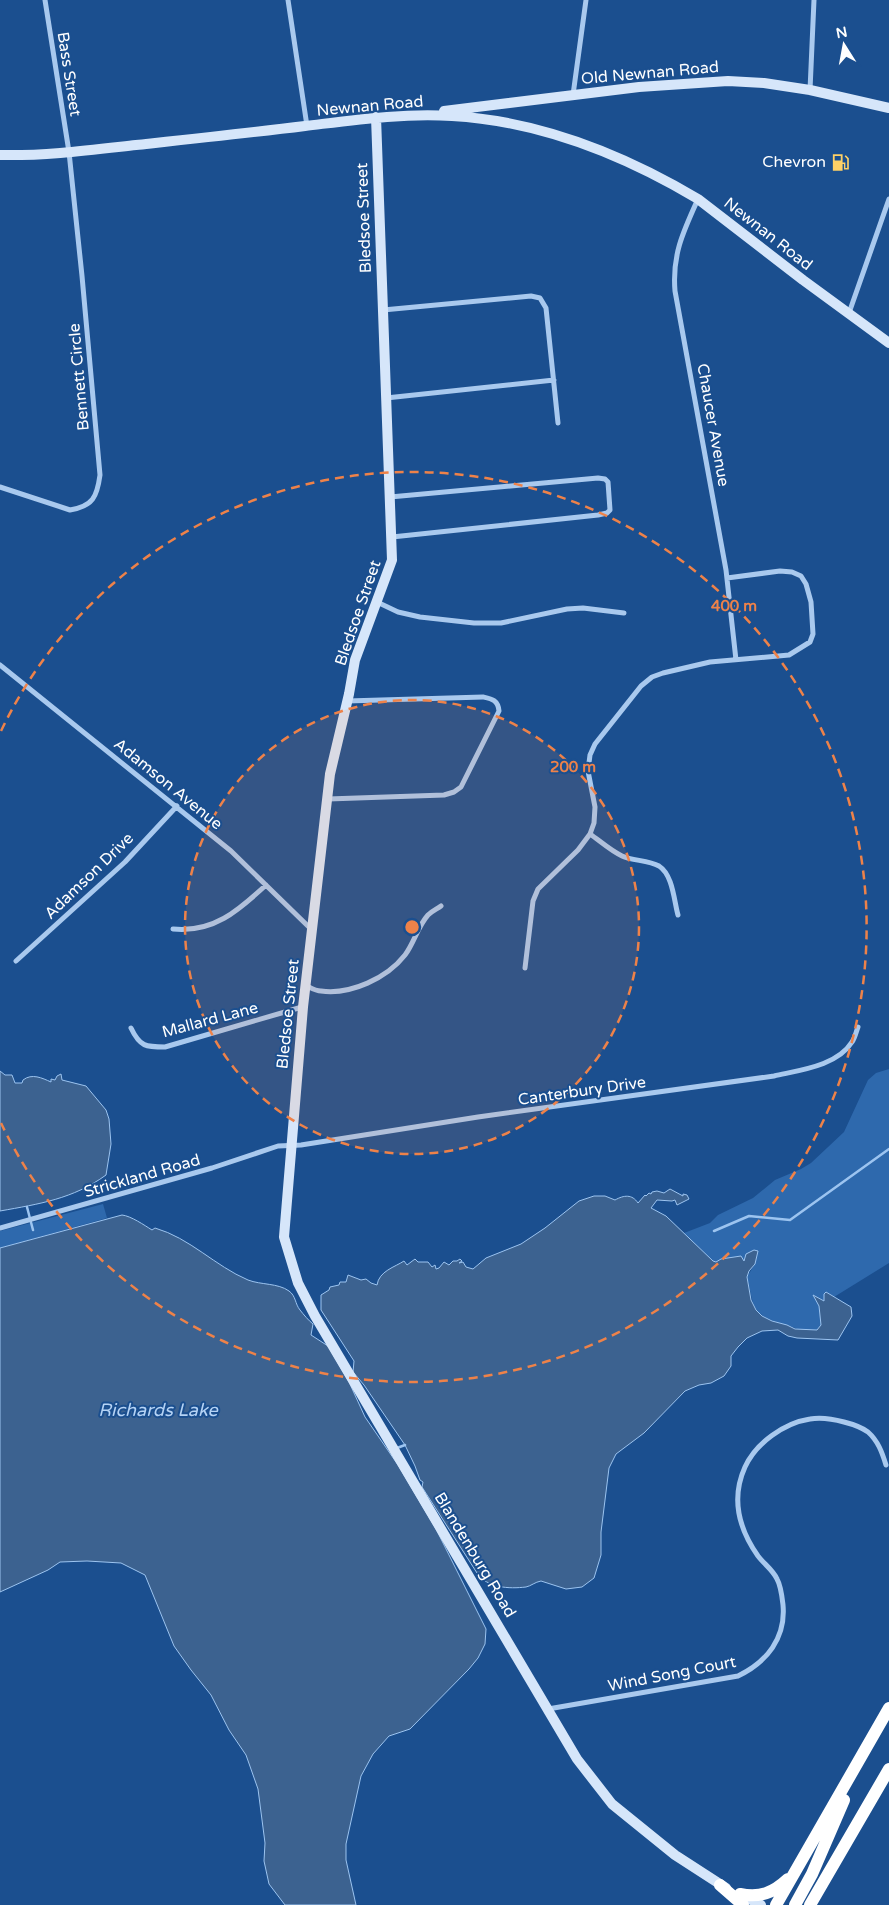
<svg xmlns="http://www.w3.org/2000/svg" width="889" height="1905" font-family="'Varela Round',sans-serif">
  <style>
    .green { fill: #2e69ad }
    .water { fill: #3c6290; stroke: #9cc4f0 }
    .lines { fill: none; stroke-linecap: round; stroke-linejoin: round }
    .stream { stroke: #9cc4f0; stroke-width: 2.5 }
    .street { stroke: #a9c9ee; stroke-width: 5 }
    .secondary { stroke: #d6e6fa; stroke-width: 10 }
    .highway { stroke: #fff; stroke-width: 12 }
    .ring { fill: none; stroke: #ee8249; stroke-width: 2.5; stroke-dasharray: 9 6 }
    .labels { text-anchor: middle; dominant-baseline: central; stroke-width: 4; stroke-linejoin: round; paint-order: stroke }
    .street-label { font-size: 16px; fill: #fff; stroke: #1b4f8f }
    .poi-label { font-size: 16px; fill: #fff; stroke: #1b4f8f; text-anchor: end }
    .water-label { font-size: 18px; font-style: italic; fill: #b5d3f5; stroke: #1b4f8f }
    .centre { fill: #ee8249; stroke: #1b4f8f; stroke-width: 2.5 }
    .ring-label { font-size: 15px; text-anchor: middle; font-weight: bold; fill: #ee8249; stroke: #1b4f8f; stroke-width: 4; stroke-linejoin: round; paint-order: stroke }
  </style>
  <rect width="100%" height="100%" fill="#1b4f8f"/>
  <path class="green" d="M889,1069V1263L834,1297L826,1292L824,1301L813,1295L819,1306L821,1325L817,1330C801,1333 800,1329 787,1325C751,1315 755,1310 747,1277L756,1262L746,1258L745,1261L738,1257L716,1262L713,1261L684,1233L710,1223L718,1215L753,1198L775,1180L801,1169L811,1163L844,1132L868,1080L876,1073Z
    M103,1204L107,1218L0,1248V1231Z"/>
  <path class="water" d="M0,1071L5,1075H12L15,1083H22L23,1080C32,1073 42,1078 51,1082V1079L55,1080L57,1076L61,1074L62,1080L86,1086L106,1110L109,1119L111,1144L106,1175C73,1199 39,1204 0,1211Z
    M670,1189L683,1196V1194L687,1195L689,1199L677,1205L675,1200L672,1201L657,1200L651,1208L666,1216L713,1261L716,1262L721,1259L741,1256L744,1261L746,1254L754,1250L758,1251L755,1264L749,1271L747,1277L751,1300L756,1310L762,1316L772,1321L787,1325L795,1329L817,1330L821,1325L819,1306L813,1295L824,1301V1294L826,1292L851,1307L852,1316L838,1340L797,1338L788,1336L778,1330L762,1331L747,1338L738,1347L731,1356V1366L724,1376L711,1383L699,1385L685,1391L644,1433L616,1454L609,1468L601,1532V1555L594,1578L582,1587L566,1589L541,1581C535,1582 531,1586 526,1587C509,1589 487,1588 477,1573L422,1487L423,1482L420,1480L415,1466L405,1445L364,1385L353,1372L354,1361L321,1310V1295L329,1290L330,1287L339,1285L340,1282H346L348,1275L361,1280L366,1279L371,1283L377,1285C379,1271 395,1267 404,1261L407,1265L415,1259L418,1262H428L432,1267L435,1265L436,1269L439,1268L444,1262L449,1265L453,1261H457L460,1259L462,1261L459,1263L463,1262L466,1267L473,1269L486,1258L521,1244L545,1228L579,1201L594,1196H605L615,1200C624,1195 632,1194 638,1203L645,1195L646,1196L649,1193L651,1194L652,1192L657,1191L664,1193Z
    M122,1215C131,1216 144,1225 152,1230L155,1228C190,1238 215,1266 248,1280C261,1285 278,1283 289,1291C296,1296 295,1304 300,1310C304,1315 308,1320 313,1324L311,1335L328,1346L349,1382L365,1417L398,1465L436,1529L486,1629L485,1644L478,1658L469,1669L410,1729L389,1736L373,1754L361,1776L346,1844V1860L356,1905H285L269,1884L264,1861L265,1843L258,1789L246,1755L229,1730L211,1695L191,1670L174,1646L145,1575L121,1563L87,1561L60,1562L48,1570L0,1592V1248Z"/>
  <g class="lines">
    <path class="stream" d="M27,1207L33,1230
      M714,1231L749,1216L790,1220L889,1149
      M397,1448L405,1445"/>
    <path class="street" d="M288,0L307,126
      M810,90L814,0
      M573,95L586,0
      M698,199C683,232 672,255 675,291L726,570L736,660
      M383,310L531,296L540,298L546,308L558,423
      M849,313L889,199
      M386,398L554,380
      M0,487L70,510C93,506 97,497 100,475L82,276L69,152L45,0
      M390,497L598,478L605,479L608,482L610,510L607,513L598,515L392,537
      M377,602L398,612L420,617L474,623H501L567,609L583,608L624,613
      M0,665L231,851L312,930
      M328,799L444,795L454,792L461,787L499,711C498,700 492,699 483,697L347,701
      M590,834C600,841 611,851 622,856C633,861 648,860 659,866C673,875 674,901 678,915
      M173,929C213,933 238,911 266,885
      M16,961L125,862L177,806
      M525,968L533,901L538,889L578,850L590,834L594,823L595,807L588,771L590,755L595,744L641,686L652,677L663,673L710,662L789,655L810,642L813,634L811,602L806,584L801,576L792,572L780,571L727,578
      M307,986C311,988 316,991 321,991C351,995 387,978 405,955C414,943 418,926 428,915C432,911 437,909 441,906
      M131,1028C140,1047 146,1047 165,1047L302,1007
      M0,1228L212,1168L278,1146L301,1145L478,1117L774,1076C800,1070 837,1066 852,1042C855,1038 856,1032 858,1027
      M548,1709L738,1676C767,1662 786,1638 783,1605C782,1596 781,1586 777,1579C773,1570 764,1564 758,1556C739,1529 731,1498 745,1467C756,1443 784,1423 810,1419C821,1417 833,1419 844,1422C852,1424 861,1427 868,1432C878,1441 882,1452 886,1465"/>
    <path class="secondary" d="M444,111L639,87L728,81L764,83L810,90L889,108
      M376,117L392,560L355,660L349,694L330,774L303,1007L284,1237L298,1283L315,1316L577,1759L612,1804L675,1855L726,1888
      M0,155C45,156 91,150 136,145C192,139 249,133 305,126C355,120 402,113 452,116C539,121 624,155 698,199L803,280L889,343
      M742,1895L761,1905"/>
    <path class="highway" d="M720,1885L743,1905
      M740,1894C760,1898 773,1893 788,1879
      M776,1905L889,1708
      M795,1905L812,1874L844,1800
      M810,1905L889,1769"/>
  </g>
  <circle cx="412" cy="927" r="227" fill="#ee8249" fill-opacity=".12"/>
  <g class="ring">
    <circle cx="412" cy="927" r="227"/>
    <path d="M1 731A455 455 0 1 1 1 1123"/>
  </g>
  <defs>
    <symbol id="fuel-bare" viewBox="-9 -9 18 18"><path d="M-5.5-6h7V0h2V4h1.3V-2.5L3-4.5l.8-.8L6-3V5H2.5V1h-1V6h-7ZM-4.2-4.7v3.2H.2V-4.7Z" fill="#ffd166" stroke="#1b4f8f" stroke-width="2.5" paint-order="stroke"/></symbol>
  </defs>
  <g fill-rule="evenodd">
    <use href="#fuel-bare" x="828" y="150" width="25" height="25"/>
  </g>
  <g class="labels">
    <g class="street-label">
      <text transform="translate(650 73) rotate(-5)">Old Newnan Road</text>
      <text transform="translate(69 74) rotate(81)">Bass Street</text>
      <text transform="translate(370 106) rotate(-5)">Newnan Road</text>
      <text transform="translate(364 218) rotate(-92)">Bledsoe Street</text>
      <text transform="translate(768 234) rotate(38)">Newnan Road</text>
      <text transform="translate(79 377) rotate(-95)">Bennett Circle</text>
      <text transform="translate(713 425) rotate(80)">Chaucer Avenue</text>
      <text transform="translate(358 613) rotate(-71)">Bledsoe Street</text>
      <text transform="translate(168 784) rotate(39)">Adamson Avenue</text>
      <text transform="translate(89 876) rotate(-44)">Adamson Drive</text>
      <text transform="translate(288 1014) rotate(-84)">Bledsoe Street</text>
      <text transform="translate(210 1020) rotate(-15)">Mallard Lane</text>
      <text transform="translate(582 1091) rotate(-8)">Canterbury Drive</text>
      <text transform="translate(142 1176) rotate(-16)">Strickland Road</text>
      <text transform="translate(475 1555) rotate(59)">Blandenburg Road</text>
      <text transform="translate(672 1674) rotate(-11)">Wind Song Court</text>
    </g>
    <g class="poi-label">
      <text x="826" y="162">Chevron</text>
    </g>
    <g class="water-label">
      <text x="158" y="1410">Richards Lake</text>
    </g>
  </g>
  <circle cx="412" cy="927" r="8" class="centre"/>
  <g class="ring-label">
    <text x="734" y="611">400 m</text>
    <text x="573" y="772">200 m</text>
  </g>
  <g transform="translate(844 45) rotate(349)" stroke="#1b4f8f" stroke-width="4" paint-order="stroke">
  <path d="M0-4L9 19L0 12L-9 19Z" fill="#ffffff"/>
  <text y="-8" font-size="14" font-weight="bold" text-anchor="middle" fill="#ffffff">N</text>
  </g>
</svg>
